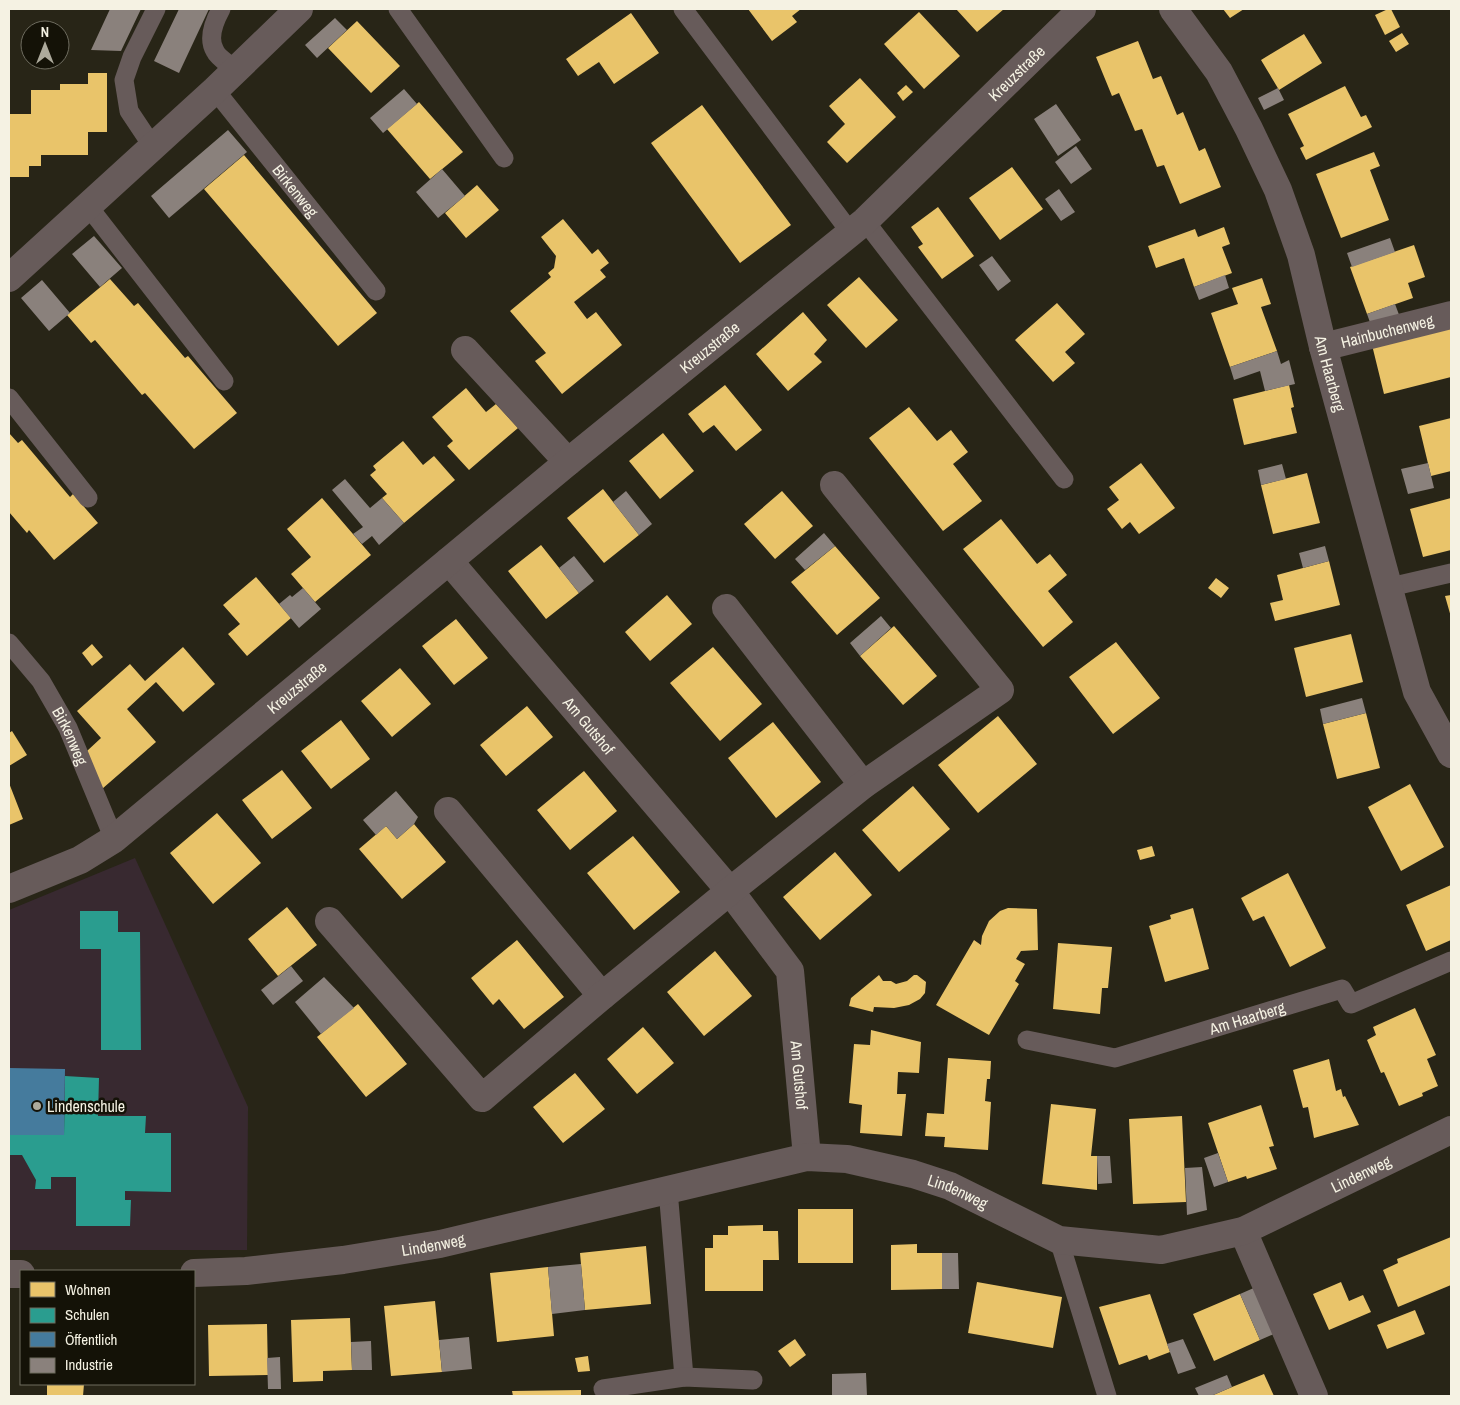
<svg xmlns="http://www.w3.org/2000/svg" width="1460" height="1405" font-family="'Archivo Narrow',sans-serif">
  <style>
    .education { fill: #382930 }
    .homes { fill: #e9c46a }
    .schools { fill: #2a9d8f }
    .public { fill: #457b9d }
    .industry { fill: #8a817c }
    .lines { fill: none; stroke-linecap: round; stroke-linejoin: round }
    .lane { stroke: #675b5a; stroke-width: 19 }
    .street { stroke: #675b5a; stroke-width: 28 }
    .poi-dot { fill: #adaa9c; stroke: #141207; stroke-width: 2 }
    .labels { text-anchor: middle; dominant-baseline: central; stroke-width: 5; stroke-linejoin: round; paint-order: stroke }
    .street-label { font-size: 16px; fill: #f5f2e3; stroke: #141207 }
    .poi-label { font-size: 16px; fill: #f5f2e3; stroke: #141207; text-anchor: start }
  </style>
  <rect width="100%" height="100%" fill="#282517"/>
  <path class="education" d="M135,858L248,1107L247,1250H9V910Z"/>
  <path class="homes" d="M748,9H801L792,16L797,22L772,41Z
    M956,9H1004L977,32Z
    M1223,9H1244L1230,18Z
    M1388,9H1391L1400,27L1385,35L1375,15Z
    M919,12L960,56L924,89L884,44Z
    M631,13L659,53L614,84L599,62L578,76L566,59Z
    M357,21L400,66L371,93L328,48Z
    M1402,33L1409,44L1396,52L1389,41Z
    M1304,34L1322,63L1279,90L1261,60Z
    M1138,41L1153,79L1161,76L1177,115L1183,112L1199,151L1205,148L1221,187L1180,204L1164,165L1157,167L1142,129L1135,131L1119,93L1112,96L1096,57Z
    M88,73H107V132H88V155H41V166H29V177H9V114H31V90H60V84H88Z
    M860,78L896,117L847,163L827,142L845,124L829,106Z
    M906,85L913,92L903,101L897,93Z
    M1345,86L1361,117L1366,115L1372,127L1306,160L1300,148L1304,146L1288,114Z
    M419,102L463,152L430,179L387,129Z
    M702,105L791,225L740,263L651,143Z
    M1374,152L1380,166L1370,170L1389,220L1341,238L1316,174Z
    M244,155L377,313L338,346L204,189Z
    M1012,167L1043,209L1000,240L969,198Z
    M477,185L499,210L466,238L445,213Z
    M938,207L974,256L942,279L918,247L923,244L911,227Z
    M563,219L592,254L598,249L609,263L600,270L606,277L574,302L587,319L596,312L622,345L562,394L535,361L546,353L510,311L551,277L548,273L554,268L556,256L541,237Z
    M1224,227L1230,244L1222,247L1232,273L1194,287L1184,258L1156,268L1148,246L1195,229L1198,237Z
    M1414,245L1425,277L1408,283L1413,298L1367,314L1350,267Z
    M859,277L898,320L866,348L827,305Z
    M1262,278L1271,304L1261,307L1277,351L1230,367L1211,313L1238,304L1232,288Z
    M110,279L134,306L138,303L185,358L188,356L237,413L194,449L145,393L142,395L95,340L91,343L67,315Z
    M1057,303L1085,334L1065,352L1075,363L1053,382L1015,340Z
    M803,312L827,340L814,354L822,362L788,391L756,354Z
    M1451,325V377L1384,394L1372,345Z
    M725,385L762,430L736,451L714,425L703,433L688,414Z
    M1289,385L1294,407L1291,408L1297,433L1244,445L1233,399Z
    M466,388L486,412L496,404L518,428L469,470L447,446L453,441L432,417Z
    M909,407L937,441L951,430L968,452L953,464L982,501L943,531L869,438Z
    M1451,418V471L1431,476L1419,426Z
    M9,433L18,443L22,440L70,497L73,494L98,523L54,560L29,530L27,533L9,512Z
    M663,433L694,471L660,499L629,461Z
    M403,441L423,465L434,456L455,480L404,523L382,498L387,494L370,475L376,470L373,466Z
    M1141,463L1175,508L1139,534L1130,522L1122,529L1107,509L1119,500L1109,487Z
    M1307,473L1320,523L1273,534L1261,485Z
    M603,489L639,535L604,563L567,518Z
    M782,491L813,526L775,559L744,524Z
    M322,498L371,555L315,602L291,574L311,557L287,529Z
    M1451,498V550L1423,557L1410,509Z
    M1001,519L1037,564L1050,554L1067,575L1048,591L1073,622L1043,647L963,549Z
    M541,545L579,593L546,619L508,571Z
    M835,546L880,598L837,635L791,582Z
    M1329,561L1340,605L1275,621L1270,603L1283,600L1277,575Z
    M256,577L291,618L247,656L228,634L240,624L223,605Z
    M1216,578L1229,588L1221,598L1208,588Z
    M667,595L692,624L650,661L625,632Z
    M1451,595V617L1445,596Z
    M456,619L488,658L454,685L422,646Z
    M894,626L937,676L903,705L860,656Z
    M1351,634L1363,682L1306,697L1294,648Z
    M1116,642L1160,698L1113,734L1069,677Z
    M92,644L103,657L92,666L82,653Z
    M183,647L215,684L183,712L156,682L127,709L156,742L102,789L87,751L101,738L77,711L130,664L145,681Z
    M713,647L762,704L720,741L670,683Z
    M400,668L431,704L392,737L361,701Z
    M527,706L553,737L506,776L480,745Z
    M1366,713L1380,768L1337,779L1323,724Z
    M998,716L1037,764L978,813L938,765Z
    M341,720L370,759L331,789L301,751Z
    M773,722L821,782L776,818L728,758Z
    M12,731L27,755L9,766V733Z
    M282,770L312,808L272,839L242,800Z
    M584,771L617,811L570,850L537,810Z
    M9,783L23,819L9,825Z
    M1410,784L1444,847L1401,871L1368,807Z
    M913,786L950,829L899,872L862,830Z
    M217,813L261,863L213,904L170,853Z
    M414,824L446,862L402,899L359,849L386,826L397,839Z
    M633,836L680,892L634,930L587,873Z
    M1152,846L1155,856L1140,860L1137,850Z
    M835,852L872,895L820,940L783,897Z
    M1288,873L1326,948L1290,967L1264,916L1253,921L1241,898Z
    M1451,885V940L1426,951L1406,905Z
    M287,907L317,945L278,976L248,939Z
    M1008,908L1037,909L1038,950L1021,951L1016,959L1025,964L1015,981L1019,984L989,1035L936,1005L974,940L981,945L982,936L989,921L1000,911Z
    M1193,908L1209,969L1165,982L1149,926L1171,919L1170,915Z
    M517,940L564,997L524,1029L499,999L493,1005L471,978Z
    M1058,943L1112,947L1108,988H1102L1100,1014L1053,1009Z
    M715,951L752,996L704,1036L667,992Z
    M879,975L883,981H891L896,984L907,981L914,975H917L926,982L925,993L920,999L909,1005L894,1008L874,1007L873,1012L849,1006L851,998Z
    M358,1004L407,1064L366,1097L317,1037Z
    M1415,1008L1436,1055L1427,1059L1438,1086L1422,1093L1423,1096L1399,1106L1384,1072L1381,1073L1367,1040L1376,1035L1373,1027Z
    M643,1027L674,1063L637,1094L607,1059Z
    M871,1030L921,1042L919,1073L898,1072L897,1094H906L902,1136L860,1133L862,1105L849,1103L854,1044L870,1045Z
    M948,1058L991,1061L990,1079H987L985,1101L991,1102L988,1150L944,1147L945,1137L925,1136L927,1113L944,1114Z
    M1329,1059L1336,1091L1341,1089L1343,1097L1345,1096L1359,1125L1314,1138L1308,1107L1303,1108L1293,1070Z
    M575,1073L605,1109L563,1143L533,1107Z
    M1051,1104L1096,1109L1091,1156H1097V1190L1042,1184Z
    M1261,1105L1274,1146L1269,1147L1277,1169L1247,1179L1246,1176L1228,1182L1208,1123Z
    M1182,1116L1186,1202L1133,1204L1129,1119Z
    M798,1209H853V1263H798Z
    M763,1225V1231H778L779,1260H763V1291H705V1248H713V1235H728V1226Z
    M1451,1237V1285L1398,1307L1383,1270L1398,1263L1397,1259Z
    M917,1244V1253H942V1289L891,1290V1245Z
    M646,1246L651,1304L585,1310L580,1253Z
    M548,1267L554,1336L497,1342L490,1273Z
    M977,1282L1062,1297L1053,1348L968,1333Z
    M1341,1282L1349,1301L1363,1295L1371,1312L1329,1330L1313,1294Z
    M1150,1294L1170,1352L1149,1360L1147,1355L1119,1365L1099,1307Z
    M1240,1294L1260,1340L1214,1361L1193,1314Z
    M435,1301L442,1372L391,1376L384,1306Z
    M1415,1310L1425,1334L1387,1349L1377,1325Z
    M350,1318L352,1370L323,1371V1381L293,1382L291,1320Z
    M267,1324L268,1375L209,1376L208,1325Z
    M795,1339L806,1355L790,1367L778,1351Z
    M588,1356L590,1371L578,1372L575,1358Z
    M1264,1374L1274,1396H1211L1232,1387Z
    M47,1384H84L83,1396H47Z
    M581,1390V1396H513L512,1391Z"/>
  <path class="schools" d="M80,911H118V932H140L141,1050H101V949H80Z
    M65,1076L99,1078L98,1116H146L145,1133H171V1192L125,1191V1200H131L130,1226H76V1177H51V1189H35L36,1180L22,1155H9V1135H64Z"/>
  <path class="public" d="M9,1068L65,1069L64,1135H9Z"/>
  <path class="industry" d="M110,9H141L121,51L91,50Z
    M179,9H209L179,73L154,61Z
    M335,18L347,30L317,58L305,45Z
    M1278,88L1284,100L1264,110L1258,98Z
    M404,89L417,104L383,133L370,118Z
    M1056,104L1081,140L1058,156L1034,119Z
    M228,130L247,152L169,218L151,196Z
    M1076,146L1092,169L1071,184L1055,162Z
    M442,169L465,196L438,218L416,192Z
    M1059,189L1075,212L1061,221L1045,199Z
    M94,236L122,268L100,287L72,254Z
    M1390,238L1395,252L1352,267L1347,253Z
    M992,256L1011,281L998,291L979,265Z
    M1225,275L1229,288L1199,300L1194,287Z
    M42,280L70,313L49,331L21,298Z
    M1395,304L1401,320L1372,328L1367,314Z
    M1277,351L1281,364L1289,360L1295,384L1265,391L1260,371L1234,380L1230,367Z
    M1428,463L1434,488L1408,494L1401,469Z
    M1282,464L1286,479L1261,485L1258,470Z
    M345,479L370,508L382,498L404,523L379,545L372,536L362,544L353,534L363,527L332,490Z
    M626,491L652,524L639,535L613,502Z
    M824,533L835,546L805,570L795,559Z
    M1325,546L1329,561L1303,568L1299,553Z
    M574,556L594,581L579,593L559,568Z
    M303,588L321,609L299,628L279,604L290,595L292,597Z
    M881,616L891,628L860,656L850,643Z
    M1362,698L1366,713L1323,724L1320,709Z
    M396,791L418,817L414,824L397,839L386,826L376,835L363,820Z
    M291,966L303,981L273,1005L261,990Z
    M324,977L354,1008L321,1034L295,1002Z
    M1218,1153L1228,1182L1214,1187L1204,1158Z
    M1097,1156H1110L1112,1183L1098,1184Z
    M1202,1167L1207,1210L1187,1215L1185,1168Z
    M942,1253H958L959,1289H942Z
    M581,1264L585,1310L552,1314L548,1267Z
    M1256,1287L1276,1333L1260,1340L1240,1294Z
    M469,1337L472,1369L442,1372L439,1340Z
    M1183,1339L1196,1368L1178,1374L1167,1344Z
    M371,1341L372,1370H352L351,1342Z
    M280,1357L281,1389H268L267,1358Z
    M866,1373L867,1396H832V1374Z
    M1227,1375L1232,1387L1211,1396H1199L1195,1388Z"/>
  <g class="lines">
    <g class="lane">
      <path d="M221,9C215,20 207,38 215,51C218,58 230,65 236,70"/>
      <path d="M398,9L504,158"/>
      <path d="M683,9L851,233"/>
      <path id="s1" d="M215,90L376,291"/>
      <path d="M153,147L129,111L124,80L132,57L156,9"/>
      <path d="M88,206L224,381"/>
      <path d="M865,221L1064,479"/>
      <path d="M9,398L88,498"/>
      <path d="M1390,587L1451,573"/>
      <path id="s2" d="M9,643L41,681L68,728L114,839"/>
      <path id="s3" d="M1027,1040L1115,1058L1342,989L1351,1004L1451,961"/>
      <path d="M668,1190L684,1377"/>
      <path d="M1059,1240L1107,1396"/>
      <path d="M603,1389L684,1377L753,1380"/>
    </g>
    <g class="street">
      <path id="s4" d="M1173,9L1219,72L1249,129L1278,190L1301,255L1323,347L1417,692L1451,754"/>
      <path d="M9,278L215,90L299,9"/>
      <path id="s5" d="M1323,347L1451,315"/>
      <path d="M465,350L568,462"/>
      <path id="s6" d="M449,561L730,891L790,971L807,1157"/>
      <path d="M726,608L863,785"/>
      <path d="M448,811L602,996"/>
      <path id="s7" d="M9,889L80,860L114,839L568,462L865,221L1082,9"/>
      <path d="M329,921L482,1098L602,996L730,891L863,785L1000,690L834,485"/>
      <path d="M1243,1231L1314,1396"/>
      <path id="s8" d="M194,1273L246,1271L343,1260L440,1244L807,1157L847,1159L913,1174L950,1186L1059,1240L1161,1250L1243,1231L1451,1130"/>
      <path d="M9,1274H21"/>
    </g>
  </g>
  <circle class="poi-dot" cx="37" cy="1106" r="5"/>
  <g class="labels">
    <g class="street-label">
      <text stroke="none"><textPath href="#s7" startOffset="1301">Kreuzstraße</textPath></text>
      <text stroke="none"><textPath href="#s1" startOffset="129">Birkenweg</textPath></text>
      <text stroke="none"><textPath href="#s5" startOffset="66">Hainbuchenweg</textPath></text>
      <text stroke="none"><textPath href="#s7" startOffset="889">Kreuzstraße</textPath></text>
      <text stroke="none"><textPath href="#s4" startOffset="401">Am Haarberg</textPath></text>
      <text stroke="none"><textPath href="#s7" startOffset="354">Kreuzstraße</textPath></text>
      <text stroke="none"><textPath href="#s6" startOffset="216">Am Gutshof</textPath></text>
      <text stroke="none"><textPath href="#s2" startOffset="112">Birkenweg</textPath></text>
      <text stroke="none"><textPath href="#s3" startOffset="228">Am Haarberg</textPath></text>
      <text stroke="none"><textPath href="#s6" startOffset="638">Am Gutshof</textPath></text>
      <text stroke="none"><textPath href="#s8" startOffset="1211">Lindenweg</textPath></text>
      <text stroke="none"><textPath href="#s8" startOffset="781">Lindenweg</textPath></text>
      <text stroke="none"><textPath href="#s8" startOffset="241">Lindenweg</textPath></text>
    </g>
    <g class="poi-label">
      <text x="47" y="1106">Lindenschule</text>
    </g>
  </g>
  <rect width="1460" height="1405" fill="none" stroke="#f5f2e3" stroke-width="20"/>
  <rect x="20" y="1270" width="175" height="115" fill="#141207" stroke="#6e6c5f"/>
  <rect x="30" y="1282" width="25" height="15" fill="#e9c46a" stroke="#6e6c5f"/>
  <text x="65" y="1295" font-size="15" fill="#f5f2e3">Wohnen</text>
  <rect x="30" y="1308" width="25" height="15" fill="#2a9d8f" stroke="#6e6c5f"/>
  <text x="65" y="1320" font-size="15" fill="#f5f2e3">Schulen</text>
  <rect x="30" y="1332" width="25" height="15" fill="#457b9d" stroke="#6e6c5f"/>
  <text x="65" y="1345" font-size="15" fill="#f5f2e3">Öffentlich</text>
  <rect x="30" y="1358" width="25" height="15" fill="#8a817c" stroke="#6e6c5f"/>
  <text x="65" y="1370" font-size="15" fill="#f5f2e3">Industrie</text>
  <g transform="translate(45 45)"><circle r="24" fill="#141207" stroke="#6e6c5f"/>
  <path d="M0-4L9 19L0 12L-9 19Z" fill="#adaa9c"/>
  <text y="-8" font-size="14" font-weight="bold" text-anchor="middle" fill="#f5f2e3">N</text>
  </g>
</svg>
